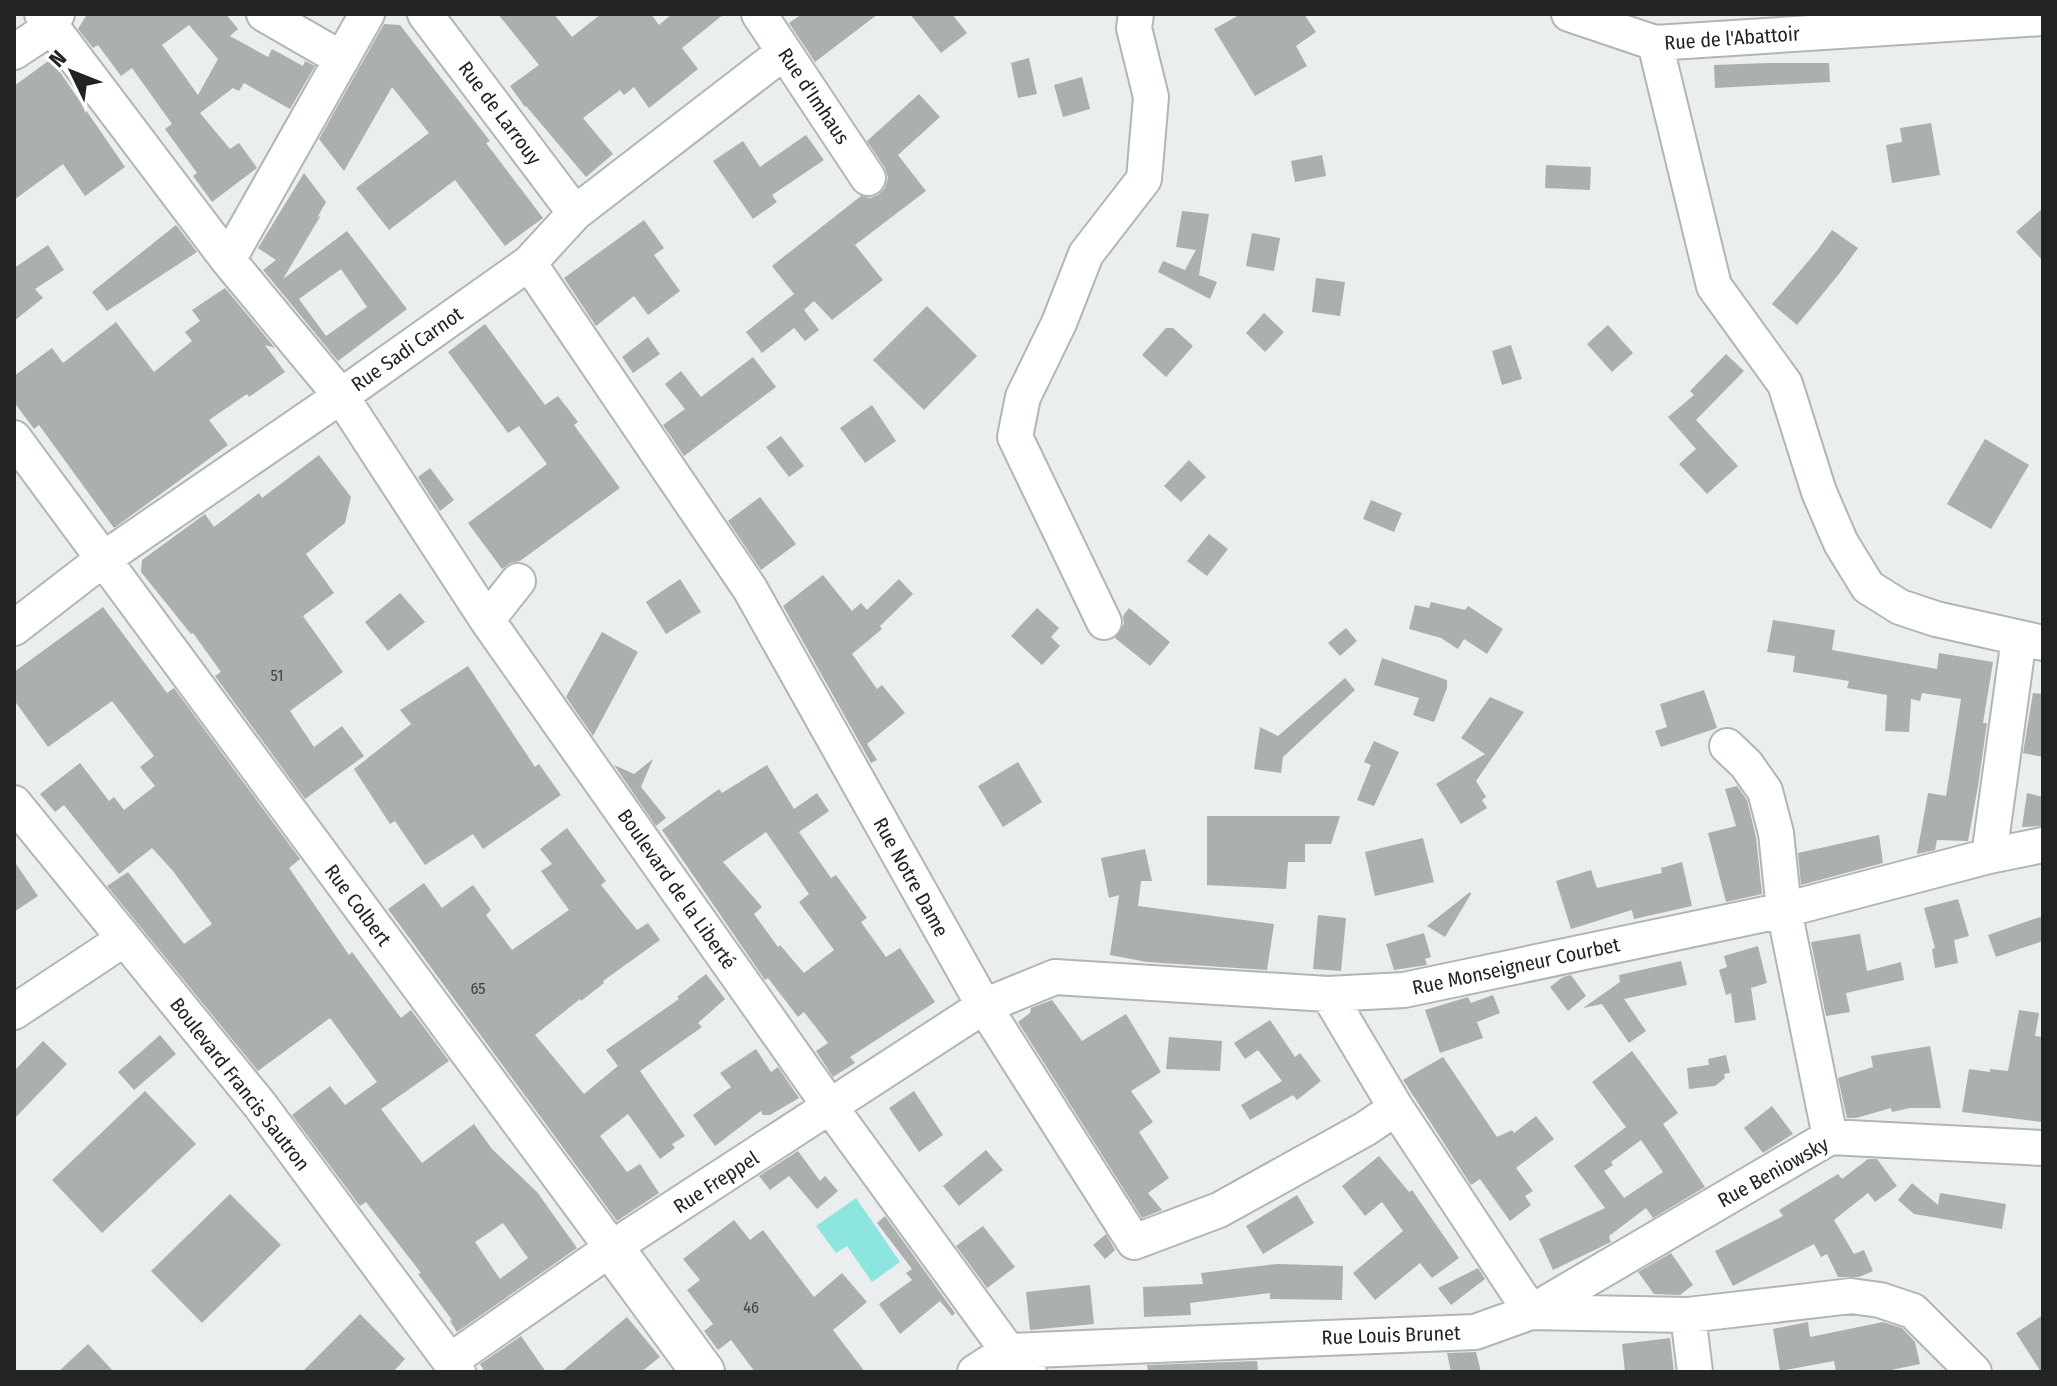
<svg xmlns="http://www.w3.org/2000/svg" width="2057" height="1386" font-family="'Fira Sans Condensed',sans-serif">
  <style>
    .water { fill: #8de5df }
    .building { fill: #abafaf; fill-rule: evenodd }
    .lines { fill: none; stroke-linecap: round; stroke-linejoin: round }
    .minor-casing { stroke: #b1b5b4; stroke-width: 38 }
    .major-casing { stroke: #b1b5b4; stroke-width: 46 }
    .minor { stroke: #fff; stroke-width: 34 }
    .major { stroke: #fff; stroke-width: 42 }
    .labels { text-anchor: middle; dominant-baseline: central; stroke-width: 7; stroke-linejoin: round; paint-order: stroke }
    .number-label { font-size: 16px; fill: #444646 }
    .street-label { font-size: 20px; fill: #222323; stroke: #fff }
  </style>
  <rect width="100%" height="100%" fill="#eaeeee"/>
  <path class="water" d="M856,1198L900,1262L872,1282L847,1246L836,1253L816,1226Z"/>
  <path class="building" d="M87,14H226L238,29L230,36L268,57L272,49L303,66L305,61L315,66L290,109L244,83L239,91L233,88L200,113L230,149L239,143L257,168L212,202L193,176L197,173L165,129L172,124L132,68L121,76L98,45L93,48L78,29ZM189,25L218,59L198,95L162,45Z
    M498,14H554L572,37L601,14H651L659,25L672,14H724L682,48L698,69L649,108L634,87L624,95L620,90L583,118L613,154L586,177L526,106L525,107L510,86L539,65Z
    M802,14H878L815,62L789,23Z
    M910,14H952L967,33L941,53Z
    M1241,14H1304L1316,32L1296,46L1307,66L1255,96L1214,29Z
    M384,24L400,25L490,141L486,143L543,218L505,246L455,180L389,230L356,188L429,133L392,87L344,171L319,139Z
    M1029,58L1037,94L1018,98L1011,63Z
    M51,59L125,167L85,196L63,164L14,200V86Z
    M1769,63H1829L1830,82L1715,88L1714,65Z
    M1082,77L1090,109L1063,117L1054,85Z
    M919,94L940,117L898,155L926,191L855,245L883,280L832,320L814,301L804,310L819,330L805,341L794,328L762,353L746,332L794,294L772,266L861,196L870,198L878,195L885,188L888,178L885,168L867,141Z
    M1931,123L1940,175L1892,183L1886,145L1902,142L1900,128Z
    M806,135L824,160L772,195L777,202L753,219L713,161L743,141L760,167Z
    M1322,155L1326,176L1295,182L1291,161Z
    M1546,165L1591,167L1590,190L1545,188Z
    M304,173L326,202L317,218L321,215L283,279L347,231L407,309L338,361L263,270L276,260L258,248ZM341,269L367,307L326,336L299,299Z
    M2043,208V261L2016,232Z
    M1182,211L1209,214L1199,275L1217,282L1210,299L1158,272L1163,261L1185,270L1196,250L1176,247Z
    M644,220L664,248L654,255L680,291L648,315L634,296L596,326L564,278Z
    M176,225L197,252L107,311L92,292Z
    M1832,230L1858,248L1839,274L1797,325L1772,304L1816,252Z
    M1252,233L1280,238L1274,271L1246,266Z
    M48,245L64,270L35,289L43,298L14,321V268Z
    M1316,278L1345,282L1340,316L1312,312Z
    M225,288L275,348L265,345L285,372L249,397L247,394L209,420L228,445L114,528L39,425L34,429L14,402V376L52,348L63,363L116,322L154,372L192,341L185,332L200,321L192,310Z
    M927,306L977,356L924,410L873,360Z
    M1264,313L1284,332L1265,352L1246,333Z
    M485,324L545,405L558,396L578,422L574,425L620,488L520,561L510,563L502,569L468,523L547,464L519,426L508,433L448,352Z
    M1608,325L1633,353L1612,372L1587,344Z
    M1166,328H1173L1193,346L1166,377L1142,355Z
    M648,337L660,354L633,373L622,357Z
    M1511,345L1522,379L1502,385L1492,351Z
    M1726,354L1744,371L1696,420L1738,466L1707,494L1679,464L1696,449L1668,417L1694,395L1690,391Z
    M753,357L776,387L684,456L663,425L685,409L665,384L681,371L701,397Z
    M872,405L896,441L865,463L840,428Z
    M781,436L804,466L789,477L766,447Z
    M1985,439L2029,465L1991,529L1947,504Z
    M319,455L351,497L345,523L306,554L334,593L303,616L343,672L290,711L314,747L342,726L364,756L305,799L215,676L221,672L193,633L191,634L141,572L142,560L205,514L214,527L259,493L262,498Z
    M1189,460L1206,477L1181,502L1164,486Z
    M430,468L454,500L440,511L418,477Z
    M760,497L796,544L761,570L728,521Z
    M1371,500L1402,513L1394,532L1363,519Z
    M1209,534L1228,549L1207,576L1187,561Z
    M823,575L852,611L861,603L867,610L899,579L913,594L880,626L882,629L852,654L877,689L882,685L905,713L867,744L877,760L871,763L783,606Z
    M680,579L701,612L666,634L646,602Z
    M400,593L425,622L388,651L365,622Z
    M1431,602L1465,610L1468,606L1503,629L1487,654L1464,639L1458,649L1441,638L1409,629L1415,605L1429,608Z
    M103,607L167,693L174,688L300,859L289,868L349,955L352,952L401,1018L411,1010L449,1061L381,1109L422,1163L474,1124L492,1149L537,1192L577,1248L457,1332L450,1321L452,1320L418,1274L421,1273L366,1202L360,1206L292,1115L330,1086L345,1105L377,1082L330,1018L258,1071L107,886L128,872L184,944L212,924L173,871L152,848L119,874L64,805L55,812L40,794L80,763L109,801L114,797L124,810L155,786L140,767L154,756L112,701L48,747L14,700V672ZM503,1223L528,1258L500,1279L475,1242Z
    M1037,608L1059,628L1051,637L1060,646L1042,665L1011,636Z
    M1129,608L1170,642L1150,666L1115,638L1124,624L1123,616Z
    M1773,620L1835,630L1832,650L1937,669L1939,653L1993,662L1983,723H1987L1978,786L1968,841L1937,840L1935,850L1917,854L1928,793L1946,796L1961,699L1922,693L1920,701L1911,699L1909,732L1885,731L1887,695L1847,688L1849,681L1793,672L1795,656L1767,652Z
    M1346,628L1357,641L1340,656L1328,643Z
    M602,632L638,652L593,736L566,697Z
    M1382,658L1447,680V688L1434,722L1413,715L1419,698L1374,685Z
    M468,666L535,767L539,764L561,795L483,849L473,834L425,865L395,821L390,824L354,769L411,724L400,710Z
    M1345,678L1355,690L1283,757L1281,773L1254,769L1260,727L1278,736Z
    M1704,690L1717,728L1661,747L1655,731L1667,727L1660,704Z
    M2033,693L2043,694V757L2023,753Z
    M1490,697L1524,712L1476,781L1486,797L1482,800L1487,808L1461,824L1436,784L1485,754L1461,738Z
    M1374,741L1399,752L1374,806L1357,800L1371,765L1364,762Z
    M653,759L641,787L666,818L656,826L614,765L634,774Z
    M1018,762L1042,802L1003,827L978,786Z
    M767,765L794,809L817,793L829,811L799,832L831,878L836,875L867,918L861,922L886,957L900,948L935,1002L850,1057L855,1063L833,1077L816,1051L828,1043L804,1012L798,1017L768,978L765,980L662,830L719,789L722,793ZM766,832L809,894L799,902L834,950L804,973L780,945L778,947L754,914L762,907L723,862Z
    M1737,786L1747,800L1756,837L1762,894L1726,902L1708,833L1736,826L1725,789Z
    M2027,793L2043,797V826L2022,827Z
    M1207,816H1340L1331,844H1305V862H1288L1286,889L1207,885Z
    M567,828L606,881L601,885L637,930L648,923L660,940L603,981L604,983L581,1001L580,999L535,1035L584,1094L618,1066L606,1050L679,999L677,997L706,974L725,999L698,1023L702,1027L640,1071L685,1136L672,1144L675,1148L660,1159L628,1114L600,1136L627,1172L640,1164L659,1193L617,1221L388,909L424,883L442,908L473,885L491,910L486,915L512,950L569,910L541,871L552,864L540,849Z
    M1879,835L1883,863L1801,885L1798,853Z
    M1423,838L1434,882L1375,896L1365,852Z
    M1145,849L1152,881H1141L1138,906L1274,924L1267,970L1147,962L1110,955L1119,895L1109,898L1101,858Z
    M14,861L38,896L14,912Z
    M1682,862L1692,906L1634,919L1632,910L1571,929L1556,881L1591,870L1597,888L1662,873L1661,868Z
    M1470,892L1471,894L1445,937L1427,926Z
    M1958,899L1969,936L1954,940L1958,963L1935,968L1932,949L1935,948L1924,908Z
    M1318,915L1346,918L1341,971L1313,969Z
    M2043,916V941L1996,957L1988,935Z
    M1424,933L1431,957L1425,959L1427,965L1394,970L1386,944Z
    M1860,934L1867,971L1901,962L1904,980L1846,993L1850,1012L1826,1016L1811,942Z
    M1758,946L1767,983L1751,988L1756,1020L1735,1023L1731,993L1726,995L1719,970L1727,967L1724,956Z
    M1681,961L1687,985L1624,999L1646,1031L1629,1043L1602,1004L1583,1008L1620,982L1619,975Z
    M1571,975L1586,996L1568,1011L1550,987L1563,977Z
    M1493,995L1500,1013L1477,1022L1483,1038L1440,1053L1425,1010L1468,997L1471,1003Z
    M1052,1000L1082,1041L1126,1014L1161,1072L1131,1091L1153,1122L1139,1132L1169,1178L1148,1193L1162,1210L1142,1218L1018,1022L1030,1013L1031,1008Z
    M2019,1010L2039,1013L2035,1036L2043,1037V1122L1962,1112L1969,1069L1990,1072V1069L2008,1071Z
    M1270,1020L1295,1057L1300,1053L1321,1081L1297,1100L1293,1095L1250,1120L1241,1105L1282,1081L1258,1050L1245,1059L1234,1043Z
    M160,1035L176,1054L134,1090L118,1072Z
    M1169,1037L1222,1041L1220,1071L1166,1069Z
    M43,1041L67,1064L14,1119V1071Z
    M1930,1046L1941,1108H1910L1892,1112L1891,1108L1856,1118H1847L1838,1078L1873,1067L1871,1056Z
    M756,1049L771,1072L778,1067L799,1098L770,1115H763L761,1111L715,1146L693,1115L731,1087L720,1073Z
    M1632,1051L1678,1113L1663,1124L1705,1187L1653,1218L1646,1208L1609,1236L1611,1242L1553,1270L1539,1239L1605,1208L1574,1166L1626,1127L1592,1082ZM1641,1140L1663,1172L1624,1198L1604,1171L1613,1165L1611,1162Z
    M1726,1055L1730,1073L1724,1074L1725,1078L1715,1086L1689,1089L1687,1068L1709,1065L1708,1059Z
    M1443,1057L1497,1137L1512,1130L1514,1133L1536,1116L1554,1139L1516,1168L1533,1191L1525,1196L1531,1205L1510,1221L1480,1179L1471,1185L1403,1080Z
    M145,1091L196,1144L102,1233L52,1180Z
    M914,1091L943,1135L919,1152L889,1108Z
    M1772,1106L1793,1134L1763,1153L1744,1128Z
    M986,1150L1003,1170L959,1206L943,1186Z
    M798,1151L820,1181L825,1176L838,1191L817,1209L789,1176L770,1190L759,1176Z
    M1379,1156L1409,1192L1412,1190L1459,1258L1432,1278L1420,1263L1375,1300L1353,1273L1403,1231L1382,1202L1365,1216L1342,1186Z
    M1868,1159H1877L1897,1186L1875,1202L1868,1193L1834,1220L1854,1254L1864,1250L1873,1271L1859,1277H1838L1827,1254L1821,1257L1814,1244L1733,1286L1715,1251L1783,1216L1779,1210L1838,1174L1842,1179Z
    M1912,1183L1938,1205L1940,1193L2006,1204L2002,1229L1914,1214L1898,1200Z
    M230,1194L281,1245L202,1323L151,1271Z
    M1297,1195L1314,1223L1263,1254L1246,1226Z
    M885,1216L955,1313L952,1316L940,1301L900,1334L879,1304L912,1280L906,1273L912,1269L877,1223Z
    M734,1220L750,1240L763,1230L814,1297L842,1273L867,1302L833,1330L865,1372H755L731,1340L718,1350L704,1331L713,1324L687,1290L700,1280L683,1259Z
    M983,1226L1015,1267L987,1288L956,1246Z
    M1106,1234L1115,1250L1105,1259L1093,1245Z
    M1671,1253L1693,1285L1680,1295L1654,1294L1638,1272Z
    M1277,1264L1343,1266L1342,1300L1270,1299V1293L1190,1303L1191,1315L1144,1317L1143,1287L1203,1284L1201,1273Z
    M1478,1268L1485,1279L1451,1305L1438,1288Z
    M1090,1285L1094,1324L1030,1330L1026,1292Z
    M360,1314L405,1359L393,1372H302Z
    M2043,1315V1372H2041L2016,1333Z
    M627,1317L660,1357L641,1372H561Z
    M1808,1322L1810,1337L1883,1322L1902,1328L1915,1342L1920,1364L1882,1372H1836L1834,1361L1780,1371L1773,1329Z
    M521,1336L546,1372H485L480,1364Z
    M1670,1338L1674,1372H1625L1622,1344Z
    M88,1344L114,1372H58Z
    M1476,1352L1481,1372H1451L1447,1353Z
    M1257,1361L1258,1370L1148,1372L1147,1365Z"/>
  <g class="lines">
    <defs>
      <path id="minor" d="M42,14L228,260L341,396L487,620L831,1108L1008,1351L1029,1372
        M264,14L342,59
        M425,14L575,213
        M759,14L868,178
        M1569,14L1655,43L2043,18
        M1655,43L1714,286L1785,384L1819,492L1841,543L1868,587L1900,607L1936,619L2043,643
        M14,52L50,28L57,14
        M228,260L367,14
        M529,263L750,589L984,1006L1134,1242L1219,1210L1365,1129L1396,1108
        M14,438L612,1248
        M487,620L518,581
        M1104,622L1015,437L1023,397L1059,323L1086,254L1144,179L1151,97L1134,28L1136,14
        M14,628L102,560L341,396L529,263L575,213L784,52
        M1727,746L1746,764L1765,791L1776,833L1784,910L1830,1137
        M14,803L260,1105L458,1372
        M1989,856L2019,638
        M1328,994L1396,1108L1531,1312L1830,1137L2043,1148
        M14,1012L124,939
        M1688,1315L1695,1372
        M450,1361L612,1248L984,1006L1055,977L1328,994L1404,990L1784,910L1989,856L2043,845
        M975,1372L1008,1351L1475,1332L1531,1312L1688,1315L1851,1296L1880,1300L1913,1311L1974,1372"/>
      <path id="major" d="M612,1248L703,1372"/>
    </defs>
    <use href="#minor" class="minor-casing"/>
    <use href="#major" class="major-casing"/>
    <use href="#minor" class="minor"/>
    <use href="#major" class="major"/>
  </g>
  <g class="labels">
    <g class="number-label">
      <text x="277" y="675">51</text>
      <text x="478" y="988">65</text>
      <text x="751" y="1307">46</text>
    </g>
    <g class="street-label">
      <text transform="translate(1732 38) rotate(-4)">Rue de l'Abattoir</text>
      <text transform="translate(814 96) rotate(56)">Rue d'Imhaus</text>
      <text transform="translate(500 113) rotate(53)">Rue de Larrouy</text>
      <text transform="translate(407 349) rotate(-35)">Rue Sadi Carnot</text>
      <text transform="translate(911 877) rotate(61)">Rue Notre Dame</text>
      <text transform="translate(677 889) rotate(55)">Boulevard de la Liberté</text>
      <text transform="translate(358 905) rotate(53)">Rue Colbert</text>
      <text transform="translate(1516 966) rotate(-12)">Rue Monseigneur Courbet</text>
      <text transform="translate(240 1084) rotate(52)">Boulevard Francis Sautron</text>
      <text transform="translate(1773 1172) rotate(-29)">Rue Beniowsky</text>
      <text transform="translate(716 1182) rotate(-33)">Rue Freppel</text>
      <text transform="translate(1391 1335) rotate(-2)">Rue Louis Brunet</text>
    </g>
  </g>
  <rect width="2057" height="1386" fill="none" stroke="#222323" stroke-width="32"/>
  <g transform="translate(72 72) rotate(313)" stroke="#ffffff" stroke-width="6" paint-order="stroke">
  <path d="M0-6L14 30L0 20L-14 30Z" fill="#222323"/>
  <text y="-12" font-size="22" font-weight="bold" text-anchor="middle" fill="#222323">N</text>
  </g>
</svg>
